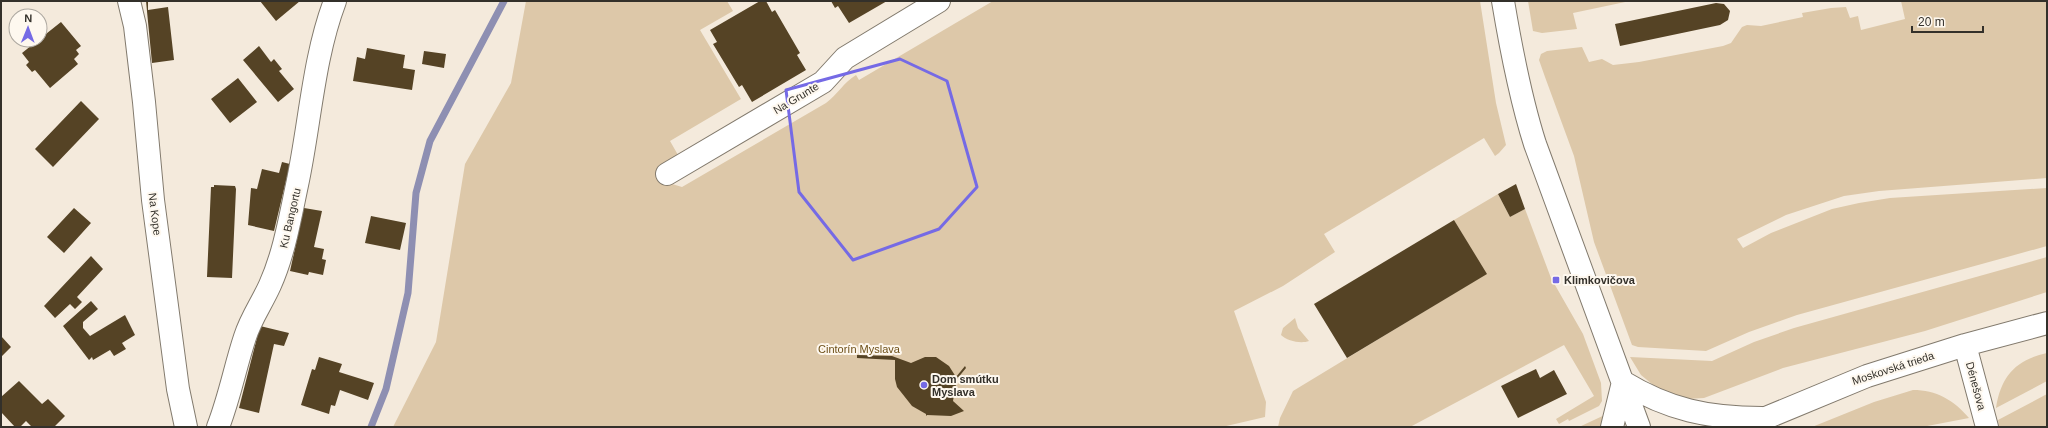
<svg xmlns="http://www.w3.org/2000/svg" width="2048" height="428" font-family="Arial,sans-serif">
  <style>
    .green { fill: #ddc8a9 }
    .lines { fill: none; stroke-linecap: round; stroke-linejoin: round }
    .stream { stroke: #8e8fb2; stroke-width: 7 }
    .building { fill: #554325 }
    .minor-casing { stroke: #827a6d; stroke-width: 24 }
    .minor { stroke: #fff; stroke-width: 22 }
    .marked { fill: none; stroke: #756ae5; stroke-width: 3; stroke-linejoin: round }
    .poi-dot { fill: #756ae5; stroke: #fef8ef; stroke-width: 1.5 }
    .labels { text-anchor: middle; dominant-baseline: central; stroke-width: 4; stroke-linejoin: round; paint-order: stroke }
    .street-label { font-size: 11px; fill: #33302a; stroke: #fef8ef }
    .poi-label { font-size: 11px; font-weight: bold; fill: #33302a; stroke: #fef8ef; text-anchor: start }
    .park-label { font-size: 11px; fill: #6d4f17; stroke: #fef8ef }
  </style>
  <rect width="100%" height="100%" fill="#f4eadc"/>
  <path class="green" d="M526,1H727L733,11L700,30L741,99L670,141L678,155L662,167L672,184L682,187L826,103C837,95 844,82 856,75L859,80L993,1H1480L1496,103L1506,145L1499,153L1495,156L1484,138L1324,234L1335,252L1283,286L1234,311L1266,402L1265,417L1222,427H393L436,342L465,164L511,83Z
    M1528,1H1568L1569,2L1630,1L1573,13L1577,29L1542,33L1533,31Z
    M1901,1H2047V178L1879,191L1844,196L1786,215L1737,239L1743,248L1771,233L1832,209L1859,203L1890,198L2047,188V246L1797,315L1749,332L1706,351L1638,347L1632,345L1594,242L1574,156L1545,77L1539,60L1541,54L1547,51L1582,47L1589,62L1602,59L1613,65L1639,62L1723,46L1731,43L1742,27L1747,25L1761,26L1803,17L1802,13L1831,8L1846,7L1850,18L1858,16L1861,30L1905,19Z
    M1498,194L1510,217L1525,209L1551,278L1583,334L1601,383L1602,401L1599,406L1569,421L1568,419L1559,424L1556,419L1594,396L1564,345L1410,427H1278L1280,418L1293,391L1486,274L1454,220Z
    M2047,257V292L1925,331L1783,368L1704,398L1687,399L1658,389L1641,375L1630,357L1712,361L1754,342L1794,328Z
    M1295,318L1298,328L1309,341C1301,344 1287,341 1281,335L1283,328Z
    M2047,353V381L1996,408C2001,376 2016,360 2047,353Z
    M1913,390C1936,390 1954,400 1969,418L1922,427H1812L1874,402Z
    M2047,394V427H1999L1998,420Z
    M1609,413L1605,427H1579Z"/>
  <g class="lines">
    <path class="stream" d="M371,427L386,389L408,293L416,193L430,141L504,1"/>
  </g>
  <path class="building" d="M146,1H148V10L168,7L174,60L152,63Z
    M260,1H300L276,21Z
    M760,1H766L772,12L775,10L800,53L797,55L806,70L752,102L742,85L739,87L713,44L717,42L710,30Z
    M831,1H887L849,23L838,6L835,8Z
    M1716,3L1724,4L1730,11L1728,20L1720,25L1620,46L1615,24Z
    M61,22L81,46L76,50L79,54L74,59L78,64L50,88L35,70L32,72L26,65L29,62L22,53Z
    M259,46L271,62L274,59L282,69L279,71L294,89L278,102L243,60Z
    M367,48L405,55L403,68L415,70L412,90L353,81L357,57L365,59Z
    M424,51L446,54L444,68L422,64Z
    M238,78L257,102L230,123L211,99Z
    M81,101L99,119L53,167L35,149Z
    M282,162L290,164L274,231L248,225L251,188L257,189L262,169L279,173Z
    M1516,184L1525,209L1510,217L1498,194Z
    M214,185L235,186L236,189L232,278L207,277L211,187H214Z
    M74,208L91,223L64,253L47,237Z
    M304,208L322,211L314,247L324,249L322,259L326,260L323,275L309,272L308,275L290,271Z
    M371,216L406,223L400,250L365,243Z
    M1454,220L1487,274L1347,358L1314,304Z
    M91,256L103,269L77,297L82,302L75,309L70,304L55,318L44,306Z
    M91,301L98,309L83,322V328L90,336L125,315L135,335L122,343L126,349L114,356L110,350L93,360L92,357L89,360L63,326Z
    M260,326L289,333L284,346L274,344L259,413L239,408Z
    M1,336L11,347L1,357Z
    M857,355L892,356L911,363L925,357H936L949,366L956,377L965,366L966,368L957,379L953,401L964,411L951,416L927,415L926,416V414L912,406L897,387L895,379V360L857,358Z
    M319,357L342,364L339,372L374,383L368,400L340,390L335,406L331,405L329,414L301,405L312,369L315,370Z
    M1536,369L1540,378L1554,370L1567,394L1518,418L1501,386Z
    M19,381L42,404L48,399L65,416L54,427H32L26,421L20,427H15L1,412V397Z"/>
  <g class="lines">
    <defs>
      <path id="minor" d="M129,1L135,26L144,102L153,200L178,389L186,427
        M1503,1C1511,49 1520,97 1535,144L1639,427
        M667,174L823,82L845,58L939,1
        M1965,345L1987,427
        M1623,382C1669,410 1708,418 1762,418
        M218,427C230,396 235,367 245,337C251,318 262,303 270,285C284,254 290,218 297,185C310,125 313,59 335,1
        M1612,427L1623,382
        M1744,427L1867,376L1965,345L2047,323"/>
    </defs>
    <use href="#minor" class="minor-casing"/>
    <use href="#minor" class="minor"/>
  </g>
  <path class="marked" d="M900,59L947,81L977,187L939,229L853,260L799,192L786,90Z"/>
  <g class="poi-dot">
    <rect x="1552" y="276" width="8" height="8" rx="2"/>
    <circle cx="924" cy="385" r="4"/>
  </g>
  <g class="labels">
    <g class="street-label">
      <text transform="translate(796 98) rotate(-31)">Na Grunte</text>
      <text transform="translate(155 214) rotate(83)">Na Kope</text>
      <text transform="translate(290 218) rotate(-77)">Ku Bangortu</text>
      <text transform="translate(1893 368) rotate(-18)">Moskovská trieda</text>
      <text transform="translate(1976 386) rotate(75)">Dénešova</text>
    </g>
    <g class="poi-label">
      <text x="1564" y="280">Klimkovičova</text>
      <text x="932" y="379">Dom smútku<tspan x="932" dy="13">Myslava</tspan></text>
    </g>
    <g class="park-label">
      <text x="859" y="349">Cintorín Myslava</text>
    </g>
  </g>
  <rect width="2048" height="428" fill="none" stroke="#33302a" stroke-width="4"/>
  <g transform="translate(28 28) rotate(1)"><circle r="19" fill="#fef8ef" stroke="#ada8a0"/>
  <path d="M0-3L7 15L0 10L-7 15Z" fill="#756ae5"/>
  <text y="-6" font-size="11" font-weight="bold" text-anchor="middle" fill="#33302a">N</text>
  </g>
  <path d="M1912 26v6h71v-6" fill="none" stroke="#33302a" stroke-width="2"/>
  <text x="1918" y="26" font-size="12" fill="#33302a" stroke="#fef8ef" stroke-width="3" paint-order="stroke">20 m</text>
</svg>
